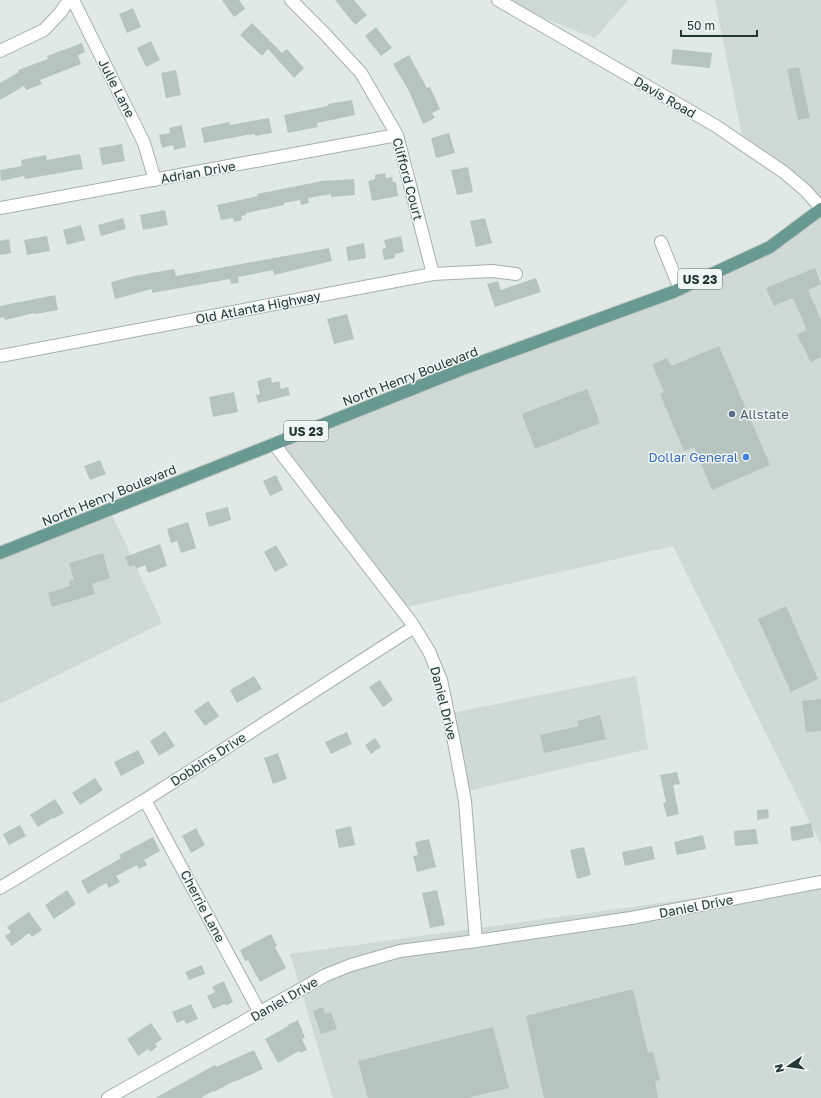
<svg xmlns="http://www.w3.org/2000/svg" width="821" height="1098" font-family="'Golos Text',sans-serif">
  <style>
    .built { fill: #cfd9d5 }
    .building { fill: #b6c4bf }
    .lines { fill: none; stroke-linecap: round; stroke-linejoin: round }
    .minor-casing { stroke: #a4b0ad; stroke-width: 14 }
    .major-casing { stroke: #bdc3c2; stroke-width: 14 }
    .minor { stroke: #fff; stroke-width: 12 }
    .major { stroke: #699a92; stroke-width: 12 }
    .service-dot { fill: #5c6f8a; stroke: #f0f6f4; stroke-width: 1.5 }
    .shop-dot { fill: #3f7fe0; stroke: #f0f6f4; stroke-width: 1.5 }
    .labels { text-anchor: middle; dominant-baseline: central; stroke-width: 3; stroke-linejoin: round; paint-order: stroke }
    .shield { fill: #f0f6f4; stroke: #60716e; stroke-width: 1 }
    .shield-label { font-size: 12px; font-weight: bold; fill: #233834 }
    .street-label { font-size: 13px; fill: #233834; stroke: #f0f6f4 }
    .service-label { font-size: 13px; fill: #4e5e75; stroke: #f0f6f4; text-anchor: start }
    .shop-label { font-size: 13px; fill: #366cbe; stroke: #f0f6f4; text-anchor: end }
  </style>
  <rect width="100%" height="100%" fill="#e0e9e6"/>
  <path class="built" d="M497,0H628L595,38Z
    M715,0H821V205L742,136Z
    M821,211V845L673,546L403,608L272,437L746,263Z
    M108,506L162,623L0,704V551Z
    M636,676L648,749L463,792L451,713Z
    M821,881V1098H333L290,954Z"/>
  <path class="building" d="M222,0H239L245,9L234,17Z
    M335,0H354L367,15L355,25Z
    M133,8L141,27L127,33L119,14Z
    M252,23L282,53L287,49L304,68L294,78L268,49L262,56L240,35Z
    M376,27L392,48L381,56L365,36Z
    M151,41L160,60L146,67L137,48Z
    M82,43L85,52L78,55L81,64L40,80L42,84L26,90L24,86L0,100V83L19,72L18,70L48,59L47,56Z
    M673,49L712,53L710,68L671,64Z
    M409,55L427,88L430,87L440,109L432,113L435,118L423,124L409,91L393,64Z
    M799,67L810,118L798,120L787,69Z
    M176,70L181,95L166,98L161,73Z
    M352,100L355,115L317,123L318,127L288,133L284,115L328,106V104Z
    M269,118L272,133L255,136V134L247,135L204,143L201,128L229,122L230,125Z
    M182,125L186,147L174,150L173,145L162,148L159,135L170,133L169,128Z
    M449,133L455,153L436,158L431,138Z
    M122,144L125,161L102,165L99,148Z
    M80,154L83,169L25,179L24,176L1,181L0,170L22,166L21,160L46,155L47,160Z
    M468,167L473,192L457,195L451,170Z
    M385,173L386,178L392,177L393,182H396L398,196L372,201L368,181L375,179V175Z
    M354,179L355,195L331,197V194L308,198L309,203L301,205L300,200L284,203V205L246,213V215L241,216L242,220L234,222L233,218L221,220L217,205L258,196L257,194L322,181Z
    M165,210L168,225L143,230L140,215Z
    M123,218L126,229L101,236L98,225Z
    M485,218L492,243L476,247L470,221Z
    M81,225L85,240L67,245L63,230Z
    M47,236L50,251L27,255L24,240Z
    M401,236L404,252L395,254V258L384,260L382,249L386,248L384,240Z
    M9,239L11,253L0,255V241Z
    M364,243L366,258L348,261L346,247Z
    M329,248L332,261L274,275L273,270L238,277L239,283L231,284L230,279L152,293V289L115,299L111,282L134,276L174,269L176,276Z
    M815,268L821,284L808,290L821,320V357L811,362L797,335L807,330L793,298L774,306L766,288Z
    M536,278L541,292L495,307L487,284L498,281L501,290Z
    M55,295L58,310L35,314L34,313L5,320L4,317L0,318V306Z
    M347,314L354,339L334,344L327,319Z
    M719,346L770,465L712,490L694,447L684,451L660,394L664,392L652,364L667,358L671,366Z
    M271,377L272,383L279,381L281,389L288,387L290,395L258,403L256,395L260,394L257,381Z
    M587,389L600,423L535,449L522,414Z
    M234,392L238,412L213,417L209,397Z
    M100,460L106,474L90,480L84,466Z
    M276,475L283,490L270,496L263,481Z
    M228,507L231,520L209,527L205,513Z
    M188,522L196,548L181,553L177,541L171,543L167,529Z
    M160,544L167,566L148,573L145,565L136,569L135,565L129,567L125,557Z
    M276,545L288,565L275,572L264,552Z
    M103,553L110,578L92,584L95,594L52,607L48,593L70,586L69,581L74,580L69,563Z
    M786,606L818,679L791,692L758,619Z
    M254,676L262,689L237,703L230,690Z
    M380,680L393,700L383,707L369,687Z
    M821,699V731L806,732L802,701Z
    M208,701L219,716L205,726L194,711Z
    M600,715L606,739L544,753L540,735L579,726L577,721Z
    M165,731L175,746L159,756L150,741Z
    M347,732L352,744L331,754L325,742Z
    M375,738L381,747L371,754L365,745Z
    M138,750L145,763L121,776L114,762Z
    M278,753L287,779L273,784L264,758Z
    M677,772L680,784L673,785L679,814L667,817L663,803L666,802L660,775Z
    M95,778L103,790L80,805L72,793Z
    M55,799L64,813L53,819L52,818L38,827L30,815Z
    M768,809L769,818L757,820V810Z
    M811,823L814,837L792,841L790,827Z
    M20,825L26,836L9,845L3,834Z
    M351,826L355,845L339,848L335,830Z
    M196,828L205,845L191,853L182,836Z
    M756,829L758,844L735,846L734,831Z
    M703,835L706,849L677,855L674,842Z
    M153,837L160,851L144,860L147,865L139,869L137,865L116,876L120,882L109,888L106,883L88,894L81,881L121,858L119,855Z
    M429,839L436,867L417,872L413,856L418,855L415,842Z
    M652,846L655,859L625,866L622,852Z
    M584,847L591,875L577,879L570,850Z
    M67,890L76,904L54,919L45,905Z
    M437,890L445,925L430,928L422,893Z
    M29,912L42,930L32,937L29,933L12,946L5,936L11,932L7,927Z
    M271,934L277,946L275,947L286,968L260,982L248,960L245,961L240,950Z
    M202,965L205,974L189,980L185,972Z
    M224,981L233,1002L226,1006L225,1004L213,1009L207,996L215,992L212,987Z
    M633,989L648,1053L653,1052L660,1080L655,1081L658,1098H544L526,1016Z
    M191,1004L198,1019L186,1024L184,1020L177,1023L172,1012Z
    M323,1007L325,1014L331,1012L337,1029L321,1034L313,1011Z
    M298,1020L305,1038L302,1039L307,1050L300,1053L299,1051L278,1063L265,1039L288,1026V1025Z
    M151,1023L162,1039L155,1044L157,1047L150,1052L148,1049L138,1056L127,1039Z
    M493,1027L509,1088L467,1098H368L358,1061Z
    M254,1050L263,1069L234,1082V1081L214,1092L213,1091L201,1098H155L215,1065L216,1067Z"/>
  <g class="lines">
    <defs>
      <path id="minor" d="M73,0L144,143L155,180
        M291,0L324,33L361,73L397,135L433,274
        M498,0L716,126L785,173L806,191L821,208
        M0,51L44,30L60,13L69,0
        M0,208L397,135
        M661,242L680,289
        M0,356L433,274L492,271L516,274
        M274,444L411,622L429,651L441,680L455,747L465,801L476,941
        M145,800L260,1013
        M0,888L145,800L414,627
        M108,1098L326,975L351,965L400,951L476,941L631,918L821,882"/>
      <path id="major" d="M0,553L465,368L673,292L770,247L821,209"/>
    </defs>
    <use href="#minor" class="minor-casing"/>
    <use href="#major" class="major-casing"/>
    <use href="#minor" class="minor"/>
    <use href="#major" class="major"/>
  </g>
  <circle class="service-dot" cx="732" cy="414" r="4"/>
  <circle class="shop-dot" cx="746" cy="457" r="4"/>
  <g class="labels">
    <g class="shield">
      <rect x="678" y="269" width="44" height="20" rx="3"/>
      <rect x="284" y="421" width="44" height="20" rx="3"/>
    </g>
    <g class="shield-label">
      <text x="700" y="279">US 23</text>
      <text x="306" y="431">US 23</text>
    </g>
    <g class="street-label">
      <text transform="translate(117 88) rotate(63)">Julie Lane</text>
      <text transform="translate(665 97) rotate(30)">Davis Road</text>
      <text transform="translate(198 172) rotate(-10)">Adrian Drive</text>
      <text transform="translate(408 179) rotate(75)">Clifford Court</text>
      <text transform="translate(258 307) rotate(-11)">Old Atlanta Highway</text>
      <text transform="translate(410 376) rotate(-21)">North Henry Boulevard</text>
      <text transform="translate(109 495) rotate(-22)">North Henry Boulevard</text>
      <text transform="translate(444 703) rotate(76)">Daniel Drive</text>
      <text transform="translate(208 759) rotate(-33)">Dobbins Drive</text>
      <text transform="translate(203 906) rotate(62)">Cherrie Lane</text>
      <text transform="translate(696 906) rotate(-11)">Daniel Drive</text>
      <text transform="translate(284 999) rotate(-30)">Daniel Drive</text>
    </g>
    <g class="service-label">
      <text x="740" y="414">Allstate</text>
    </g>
    <g class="shop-label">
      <text x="738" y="457">Dollar General</text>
    </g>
  </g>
  <g transform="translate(789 1066) rotate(257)" stroke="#f0f6f4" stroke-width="3" paint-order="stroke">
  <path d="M0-3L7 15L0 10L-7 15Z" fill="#233834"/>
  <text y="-6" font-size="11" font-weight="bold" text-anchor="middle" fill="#233834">N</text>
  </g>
  <path d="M681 30v6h76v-6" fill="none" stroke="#233834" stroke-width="2"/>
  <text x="687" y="30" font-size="12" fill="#233834" stroke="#f0f6f4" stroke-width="3" paint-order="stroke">50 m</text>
</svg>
